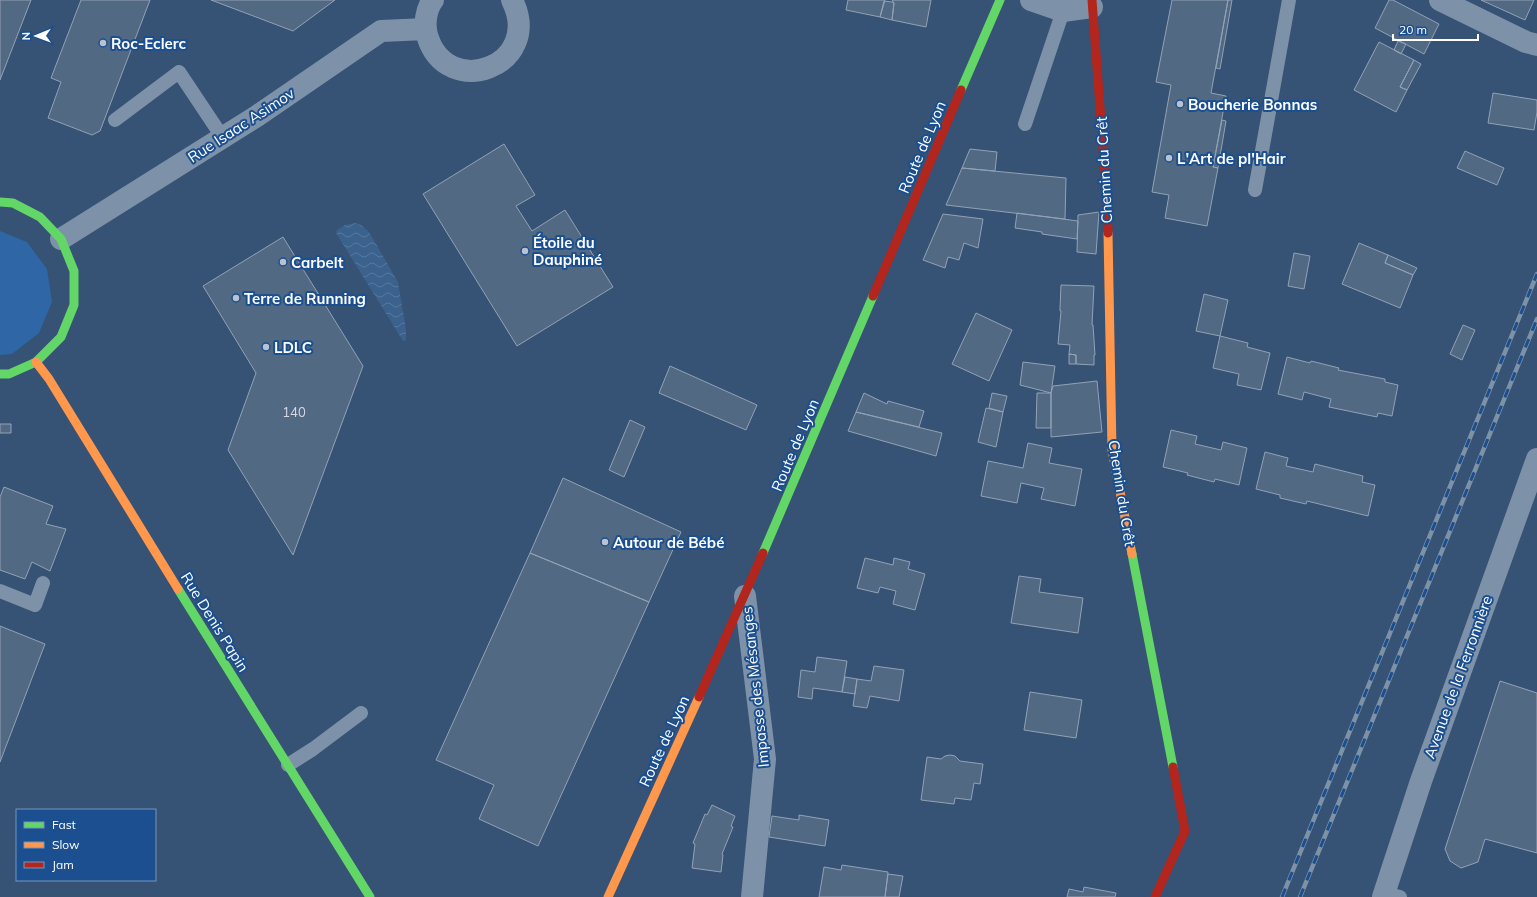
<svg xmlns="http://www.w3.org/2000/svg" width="1537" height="897" font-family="Mulish,sans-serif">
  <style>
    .grass { fill: #2f66a5 }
    .water { fill: url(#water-waves) }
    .building { fill: #526984; stroke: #92a2b6 }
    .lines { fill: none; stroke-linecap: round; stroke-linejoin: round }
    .lane { stroke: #7d92a8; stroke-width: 14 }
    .street { stroke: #7d92a8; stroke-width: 22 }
    .fast { stroke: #63d668; stroke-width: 9 }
    .slow { stroke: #ff974d; stroke-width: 9 }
    .jam { stroke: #b3261e; stroke-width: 9 }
    .rail-casing { stroke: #7e92a7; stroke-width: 4.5 }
    .rail { stroke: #1b4f8f; stroke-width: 3; stroke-dasharray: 9; stroke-linecap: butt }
    .poi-dot { fill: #b9c2ce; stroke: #1b4f8f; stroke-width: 1.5 }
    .labels { text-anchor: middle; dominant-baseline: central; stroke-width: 4; stroke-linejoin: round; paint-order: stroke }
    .number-label { font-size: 13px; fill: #d4dae0 }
    .poi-label { font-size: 15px; font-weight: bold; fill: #fff; stroke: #1b4f8f; text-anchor: start }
    .street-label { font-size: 15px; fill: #fff; stroke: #1b4f8f }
  </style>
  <defs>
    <pattern id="water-waves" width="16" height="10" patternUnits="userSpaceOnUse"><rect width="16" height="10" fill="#3b618d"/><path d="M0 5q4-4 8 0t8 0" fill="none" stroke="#58799e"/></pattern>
  </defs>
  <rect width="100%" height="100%" fill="#365274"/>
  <path class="grass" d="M0,231L27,242L47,269L52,302L39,333L12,354L0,355Z"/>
  <path class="water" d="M355,223L361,225L369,232L398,282L406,329V339L405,341H403L336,233L337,230L345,225Z"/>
  <path class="building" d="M0,0H31L0,80Z
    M81,0H150L100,131L92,135L48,118L61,82L51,78Z
    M211,0H335L293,31Z
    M848,0H885L880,17L846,10Z
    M892,0H931L926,27L892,20L894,3Z
    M1172,0H1228L1211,93L1226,96L1213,167L1218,168L1207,226L1165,218L1169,195L1152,192L1171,85L1156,82Z
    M1228,0H1232L1220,69L1216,68Z
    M1389,0H1393L1439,24L1424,54L1375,28Z
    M1481,0H1534L1525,20Z
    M884,1L892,2L894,3L892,20L880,17Z
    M1398,41L1406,44L1401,54L1394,50Z
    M1379,42L1414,60L1400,87L1407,90L1396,112L1354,90Z
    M1414,60L1421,64L1407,90L1400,87Z
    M1493,93L1537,100V112L1534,130L1488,123Z
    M1222,120L1226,121L1218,168L1213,167Z
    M504,144L535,195L516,206L532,231L565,210L613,287L517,346L423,194Z
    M970,149L997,152L995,171L962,168Z
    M1465,151L1504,168L1497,185L1457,168Z
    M962,168L1066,178L1065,219L946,205Z
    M1099,212L1096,254L1077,252L1078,215Z
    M1017,213L1078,221L1077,239L1042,234V232L1015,228Z
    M943,214L983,219L978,248L964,243L959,260L948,257L945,268L923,260Z
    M283,237L363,366L293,555L228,450L256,373L203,286Z
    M1359,243L1388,255L1385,263L1413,275L1400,308L1342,284Z
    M1294,253L1310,256L1304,289L1288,286Z
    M1388,255L1417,268L1413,275L1385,263Z
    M1061,285L1094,286L1092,325H1093L1095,355H1094V365L1076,364V355L1069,354L1070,345L1058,344L1061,311H1060V308Z
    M1204,294L1228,300L1220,336L1196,331Z
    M976,313L1012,330L989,381L952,364Z
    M1463,325L1475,330L1462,360L1450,354Z
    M1220,336L1248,343L1247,347L1270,353L1261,390L1237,385L1239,374L1213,368Z
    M1069,354L1076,355V364H1069Z
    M1287,357L1310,363L1311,361L1339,368L1338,370L1385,379V382L1398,385L1392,416L1378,413L1377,417L1329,407L1331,399L1304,392L1302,400L1278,394Z
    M1023,362L1055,366L1051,393L1020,385Z
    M670,366L757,405L746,430L659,393Z
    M1097,381L1102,432L1051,437V393L1053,386Z
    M864,393L887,404L888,401L924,411L919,427L856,412Z
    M992,393L1007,396L1003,412L989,408Z
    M1037,393H1051V428H1036Z
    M986,408L1003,412L996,447L978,442Z
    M856,412L942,433L936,456L848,431Z
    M630,420L645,427L624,477L609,470Z
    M0,424H11V433H0Z
    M1171,430L1197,436L1195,444L1221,450L1223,442L1247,448L1239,485L1215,479L1214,482L1187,475L1188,473L1163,467Z
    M1028,443L1052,448L1049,463L1082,469L1075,506L1041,499L1044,488L1021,483L1017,503L981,496L988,461L1023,468Z
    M1265,452L1288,458L1286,466L1313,472L1315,464L1363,476L1362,482L1375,485L1368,516L1307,501L1306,504L1280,498V495L1256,489Z
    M563,478L681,532L649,602L530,553Z
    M4,487L53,506L46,524L66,529L50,571L32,562L25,579L0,570V497Z
    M530,553L649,602L538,846L479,819L494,785L436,760Z
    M865,558L893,565L894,558L910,562L908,569L925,574L915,610L893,604L896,591L880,587L878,593L857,588Z
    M1019,576L1041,579L1039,592L1083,598L1078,633L1011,623Z
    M0,626L45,644L0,762Z
    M817,657L847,661L842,692L813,688L812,699L798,697L801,670L815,672Z
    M874,666L904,670L899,701L870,696L867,708L853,706L857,679L871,681Z
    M845,677L857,679L855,694L842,692Z
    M1500,681L1537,693V853L1485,839L1478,862L1461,868L1450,861L1445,849Z
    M1030,692L1082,700L1076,738L1024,730Z
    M950,755L955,756L960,761L983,764L980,784L974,783L971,800L955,798L954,804L921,800L927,757L941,759L945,756Z
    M712,805L735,816L731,826L733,827L722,854L723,855L721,872L692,868L695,844L693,843L705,814L707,815Z
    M799,815L829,820L825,846L769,837L772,816L799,820Z
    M842,865L888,872L885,897H819L824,867L841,870Z
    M888,874L903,876L899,897H885Z
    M1084,887L1116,893L1115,897H1067L1069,889L1083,892Z"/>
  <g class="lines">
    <path class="lane" d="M115,120L179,72L223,138
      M1025,124L1063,11
      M1255,190L1289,0
      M0,591L35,605L43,583
      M288,765L313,749L361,713
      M1384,893L1400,897"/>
    <path class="street" d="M433,0C426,9 424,24 427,35C446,102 545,66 512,0
      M1031,0L1063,11L1092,7
      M1440,0L1526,42L1537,45
      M61,239L257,116L381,31L426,29
      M745,596L765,759L752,897
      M1383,897L1421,781L1537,459"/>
    <path class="fast" d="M961,90L1000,0
      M0,202L13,203L40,217L61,239L74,271V305L61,337L36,362L9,374H0
      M763,553L873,296
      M1132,554L1173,767
      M178,589L370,897"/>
    <path class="slow" d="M1108,233L1112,450L1132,554
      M36,362L49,379L178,589
      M608,897L699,697"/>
    <path class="jam" d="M1092,0L1107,202L1108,233
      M873,296L961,90
      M699,697L763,553
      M1155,897L1185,831L1173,767"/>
    <defs>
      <path id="rail" d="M1282,897L1537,274
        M1300,897L1537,319"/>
    </defs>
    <use href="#rail" class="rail-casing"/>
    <use href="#rail" class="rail"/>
  </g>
  <g class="poi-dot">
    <circle cx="103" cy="43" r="4"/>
    <circle cx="1180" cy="104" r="4"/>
    <circle cx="1169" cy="158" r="4"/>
    <circle cx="525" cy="251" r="4"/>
    <circle cx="283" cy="262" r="4"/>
    <circle cx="236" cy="298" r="4"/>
    <circle cx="266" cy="347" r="4"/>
    <circle cx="605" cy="542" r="4"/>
  </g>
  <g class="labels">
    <g class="number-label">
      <text x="294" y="412">140</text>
    </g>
    <g class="poi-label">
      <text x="111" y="43">Roc-Eclerc</text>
      <text x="1188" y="104">Boucherie Bonnas</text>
      <text x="1177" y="158">L'Art de pl'Hair</text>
      <text x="533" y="242">Étoile du<tspan x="533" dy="17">Dauphiné</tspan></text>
      <text x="291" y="262">Carbelt</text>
      <text x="244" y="298">Terre de Running</text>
      <text x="274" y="347">LDLC</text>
      <text x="613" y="542">Autour de Bébé</text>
    </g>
    <g class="street-label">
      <text transform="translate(241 125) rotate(-33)">Rue Isaac Asimov</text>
      <text transform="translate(922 147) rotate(-67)">Route de Lyon</text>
      <text transform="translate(1104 170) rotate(-93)">Chemin du Crêt</text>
      <text transform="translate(795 445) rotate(-67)">Route de Lyon</text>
      <text transform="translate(1122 493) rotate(81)">Chemin du Crêt</text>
      <text transform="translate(215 622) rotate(58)">Rue Denis Papin</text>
      <text transform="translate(1458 677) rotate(-70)">Avenue de la Ferronnière</text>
      <text transform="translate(755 687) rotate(-96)">Impasse des Mésanges</text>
      <text transform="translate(664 741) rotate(-65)">Route de Lyon</text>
    </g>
  </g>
  <rect x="16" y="809" width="140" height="72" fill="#1b4f8f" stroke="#7695bc"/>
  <rect x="24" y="822" width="20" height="6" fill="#63d668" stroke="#7695bc"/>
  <text x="52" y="829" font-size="12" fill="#ffffff">Fast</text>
  <rect x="24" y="842" width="20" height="6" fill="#ff974d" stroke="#7695bc"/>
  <text x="52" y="849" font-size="12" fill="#ffffff">Slow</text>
  <rect x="24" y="862" width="20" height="6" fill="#b3261e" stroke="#7695bc"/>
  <text x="52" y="869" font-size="12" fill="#ffffff">Jam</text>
  <g transform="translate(36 36) rotate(269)" stroke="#1b4f8f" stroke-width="3" paint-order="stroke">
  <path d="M0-3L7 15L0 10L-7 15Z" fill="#ffffff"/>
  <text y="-6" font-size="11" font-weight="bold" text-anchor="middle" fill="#ffffff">N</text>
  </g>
  <path d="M1393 34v6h85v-6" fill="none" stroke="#ffffff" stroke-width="2"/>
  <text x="1399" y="34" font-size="12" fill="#ffffff" stroke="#1b4f8f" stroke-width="3" paint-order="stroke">20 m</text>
</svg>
